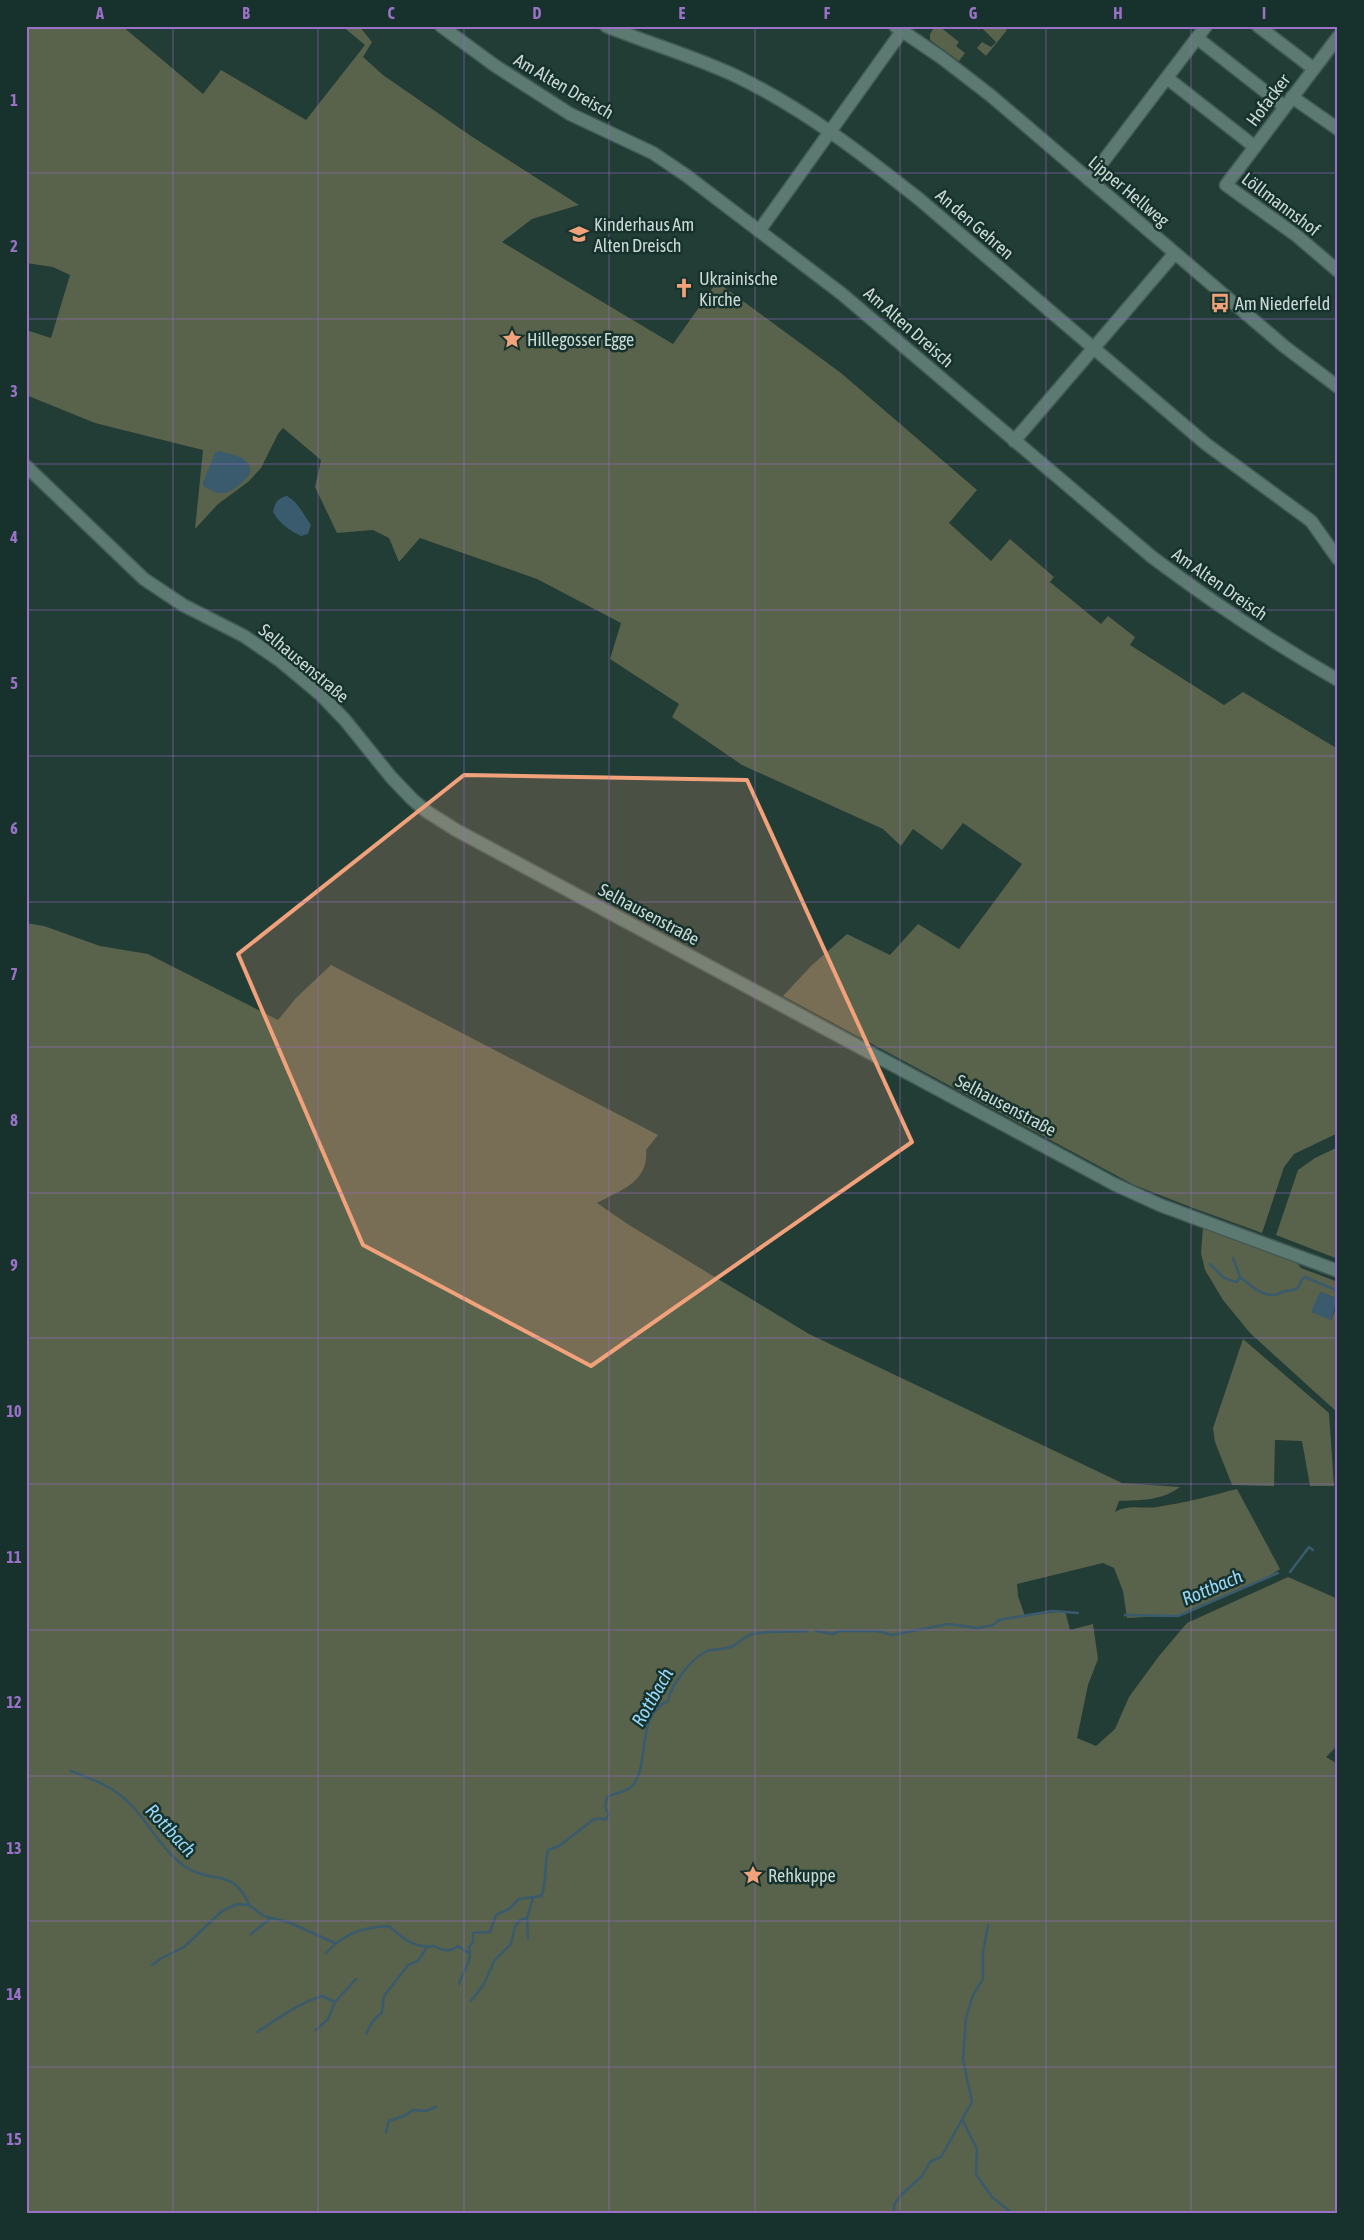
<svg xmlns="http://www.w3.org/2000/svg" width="1364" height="2240" font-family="'Asap Condensed',sans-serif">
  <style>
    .green { fill: #59624b }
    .water { fill: #395b6d }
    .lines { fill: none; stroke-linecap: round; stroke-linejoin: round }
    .stream { stroke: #395b6d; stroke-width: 2.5 }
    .minor-casing { stroke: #425a55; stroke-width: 15 }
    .minor { stroke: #5c7972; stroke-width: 12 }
    .marked { fill: #f1a27b; fill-opacity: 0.2; stroke: #f1a27b; stroke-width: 4; stroke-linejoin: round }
    .grid { fill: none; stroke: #9b71c8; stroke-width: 1; stroke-opacity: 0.55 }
    .labels { text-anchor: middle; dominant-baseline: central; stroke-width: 5; stroke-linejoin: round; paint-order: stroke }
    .street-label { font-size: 18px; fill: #cad9d5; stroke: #17322c }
    .poi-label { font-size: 18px; fill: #cad9d5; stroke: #17322c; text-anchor: start }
    .water-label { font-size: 19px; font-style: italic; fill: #98d8f8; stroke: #17322c }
    .neatline { fill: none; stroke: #9b71c8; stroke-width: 2 }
    .grid-label { font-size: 16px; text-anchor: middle; font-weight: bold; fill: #9b71c8 }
  </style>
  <rect width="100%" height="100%" fill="#223c36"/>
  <path class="green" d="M26,26H122L203,94L221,70L306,120L365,45L342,26H359L372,42L363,57L383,75L471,136L579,205L532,219L502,242L673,344L717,282L841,373L977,490L949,523L991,561L1010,539L1054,577L1050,582L1101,624L1108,616L1135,637L1130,645L1224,705L1243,692L1338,749V1133L1294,1154L1284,1167L1262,1233L1193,1208L1134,1185L783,996L811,966L847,934L890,955L918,924L959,949L1022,864L963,823L942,850L913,829L901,846L883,829L742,765L672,717L679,704L610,659L621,623L537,579L420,538L399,562L389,538L373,530L337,533L315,487L321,460L283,428L278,434L261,468L248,482L218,504L195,529L203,450L95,423L26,395V330L51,338L70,275L53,267L26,263Z
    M935,26H939L959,42L956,46L965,53L959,61L930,40V34Z
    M974,26H1003L1007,30L986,56L977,48L982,42L991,47L996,42L981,27L978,30Z
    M26,923L44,926L100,946L148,954L278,1020L296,998L331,965L658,1135L646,1150C649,1182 621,1190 597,1203L629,1225L809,1334L1122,1483L1180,1487C1161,1501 1141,1500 1119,1501L1115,1512C1128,1504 1142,1509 1157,1507C1184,1503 1210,1496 1237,1489L1280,1569L1268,1577L1184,1615L1127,1618L1123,1591L1114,1568L1103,1563L1017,1584L1018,1596L1025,1616L1065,1611L1070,1630L1093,1624L1098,1659L1088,1685L1077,1738L1096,1746L1115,1729L1129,1697L1159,1656L1187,1623L1288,1577L1338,1599V1745L1326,1757L1338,1764V2214H26Z
    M1338,1147V1259L1276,1235L1298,1170L1315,1158Z
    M1203,1227L1297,1263L1301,1268L1338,1282V1299L1320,1292L1331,1320L1338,1303V1413L1250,1333L1223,1300L1205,1270L1201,1253Z
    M1243,1339L1329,1413L1334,1486H1310L1302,1441L1275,1440L1274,1486L1232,1485L1215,1442L1213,1428Z"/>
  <path class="water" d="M219,451C233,455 249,456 251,472C245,481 231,495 218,493C213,492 208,488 203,486V482L215,453Z
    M287,496C299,503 303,514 311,525L308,534L301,536C289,530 280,524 273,512C275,503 277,498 287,496Z
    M1320,1292L1338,1299L1331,1320L1311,1312Z"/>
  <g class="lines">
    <path class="stream" d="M1233,1258L1240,1277
      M1210,1264C1221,1274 1221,1279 1237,1282L1240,1277C1249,1284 1261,1296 1274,1295C1278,1295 1282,1292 1285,1291C1295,1290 1299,1290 1302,1279L1305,1277L1338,1291
      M1290,1572L1309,1547L1313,1550
      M1125,1615L1178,1616L1278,1573
      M816,1631L833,1634L840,1631H877L892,1635L948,1624L978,1628L993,1625L999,1620L1052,1611L1078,1613
      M71,1771C88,1778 105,1783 120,1795C145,1814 158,1847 184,1866C211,1885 234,1867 249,1905
      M251,1934L271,1918
      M528,1938L527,1918L533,1898
      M326,1953C345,1933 363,1927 389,1926C402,1938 415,1949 434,1946C442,1951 451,1952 458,1946L470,1954
      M152,1965L160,1959L184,1947L222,1911L237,1904L249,1905L264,1916L288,1922L335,1943
      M459,1984C463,1970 473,1961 469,1947L473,1942V1933L490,1932L496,1915L509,1909L519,1899L541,1896C547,1887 544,1863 548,1850L559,1846L594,1819H606L609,1814L605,1807L607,1797C615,1793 628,1792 634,1784C650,1760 636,1714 668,1701C671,1684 691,1659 707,1651C713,1649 724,1650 733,1646C740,1642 745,1635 753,1634C770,1631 789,1632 807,1631
      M471,2001L484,1984L494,1961L511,1944L515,1927L520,1920L527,1918
      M316,2030L328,2019L335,2002L356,1979
      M257,2032C280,2018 296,2004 322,1996L335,2002
      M366,2034L373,2021L382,2012L384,1996L408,1965L418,1961L427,1947
      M962,2119L977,2149L976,2174L992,2197L1013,2214
      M386,2132L389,2121L404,2116L413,2110L426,2111L436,2107
      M894,2214V2205L901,2195L922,2176L930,2162L941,2157L972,2102L963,2059L966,2018L973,1995L983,1979V1952L988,1925"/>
    <defs>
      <path id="minor" d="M441,26L494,65L570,114L653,153L687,176L842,294L1152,557C1212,602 1273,643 1338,680
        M606,26C650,44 696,57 738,77C804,109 862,154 919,199L1206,444L1311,521L1338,559
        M895,26L942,58L990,95L1285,347L1338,387
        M1258,26L1314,69
        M1338,37L1226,185L1297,236L1338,271
        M1197,38L1285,107
        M1167,78L1255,147
        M1292,97L1338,129
        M1089,180L1206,26
        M759,231L902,31
        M1014,441L1175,253
        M26,466L144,579L183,605L244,636L279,660L321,695L345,720L391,777L412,799L426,811L456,830L1114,1184L1160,1205L1338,1271"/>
    </defs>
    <use href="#minor" class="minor-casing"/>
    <use href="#minor" class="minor"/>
  </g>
  <path class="marked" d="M464,775L747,780L912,1142L591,1366L363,1245L238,954Z"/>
  <path class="grid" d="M173,26V2214M318,26V2214M464,26V2214M609,26V2214M755,26V2214M900,26V2214M1046,26V2214M1191,26V2214M26,173H1338M26,319H1338M26,464H1338M26,610H1338M26,756H1338M26,902H1338M26,1047H1338M26,1193H1338M26,1338H1338M26,1484H1338M26,1630H1338M26,1776H1338M26,1921H1338M26,2067H1338"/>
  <defs>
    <symbol id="school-bare" viewBox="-9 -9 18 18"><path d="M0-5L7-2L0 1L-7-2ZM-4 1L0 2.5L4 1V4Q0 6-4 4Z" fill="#f1a27b" stroke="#17322c" stroke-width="2.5" paint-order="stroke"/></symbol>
    <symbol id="church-bare" viewBox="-9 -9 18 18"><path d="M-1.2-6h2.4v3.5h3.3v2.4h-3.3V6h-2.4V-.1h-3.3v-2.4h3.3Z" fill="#f1a27b" stroke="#17322c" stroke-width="2.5" paint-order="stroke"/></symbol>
    <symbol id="bus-bare" viewBox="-9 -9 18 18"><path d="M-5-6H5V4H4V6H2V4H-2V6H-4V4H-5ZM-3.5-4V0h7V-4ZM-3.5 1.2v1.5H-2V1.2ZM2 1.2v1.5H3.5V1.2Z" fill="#f1a27b" stroke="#17322c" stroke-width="2.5" paint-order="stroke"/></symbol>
    <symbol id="sight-bare" viewBox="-9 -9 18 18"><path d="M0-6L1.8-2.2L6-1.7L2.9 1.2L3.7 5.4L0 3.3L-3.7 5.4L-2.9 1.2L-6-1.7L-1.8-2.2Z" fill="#f1a27b" stroke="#17322c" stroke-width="2.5" paint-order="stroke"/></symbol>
  </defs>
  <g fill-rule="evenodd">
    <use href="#school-bare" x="565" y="220" width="28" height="28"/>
    <use href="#church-bare" x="670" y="274" width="28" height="28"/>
    <use href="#bus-bare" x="1206" y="289" width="28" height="28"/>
    <use href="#sight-bare" x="498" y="325" width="28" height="28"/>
    <use href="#sight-bare" x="739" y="1861" width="28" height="28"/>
  </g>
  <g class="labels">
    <g class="street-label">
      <text transform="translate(564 86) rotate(30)">Am Alten Dreisch</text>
      <text transform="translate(1268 100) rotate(-53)">Hofacker</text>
      <text transform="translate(1129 191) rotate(40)">Lipper Hellweg</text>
      <text transform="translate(1281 204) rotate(37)">Löllmannshof</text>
      <text transform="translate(975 224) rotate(41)">An den Gehren</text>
      <text transform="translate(909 327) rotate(41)">Am Alten Dreisch</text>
      <text transform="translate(1220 584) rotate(35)">Am Alten Dreisch</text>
      <text transform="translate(304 663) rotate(40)">Selhausenstraße</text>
      <text transform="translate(649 914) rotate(28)">Selhausenstraße</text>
      <text transform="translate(1006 1105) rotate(28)">Selhausenstraße</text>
    </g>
    <g class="poi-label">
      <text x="594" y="224">Kinderhaus Am<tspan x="594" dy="21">Alten Dreisch</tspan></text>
      <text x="699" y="278">Ukrainische<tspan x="699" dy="21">Kirche</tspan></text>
      <text x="1235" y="303">Am Niederfeld</text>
      <text x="527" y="339">Hillegosser Egge</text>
      <text x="768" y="1875">Rehkuppe</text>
    </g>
    <g class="water-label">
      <text transform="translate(1212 1587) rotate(-23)">Rottbach</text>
      <text transform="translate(652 1697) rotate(-60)">Rottbach</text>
      <text transform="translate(171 1830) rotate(47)">Rottbach</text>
    </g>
  </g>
  <rect width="1364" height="2240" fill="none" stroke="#17322c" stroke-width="55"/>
  <rect x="28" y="28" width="1308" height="2184" class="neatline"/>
  <g class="grid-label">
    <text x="100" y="19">A</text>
    <text x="246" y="19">B</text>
    <text x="391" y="19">C</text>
    <text x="537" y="19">D</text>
    <text x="682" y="19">E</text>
    <text x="827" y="19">F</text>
    <text x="973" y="19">G</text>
    <text x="1118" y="19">H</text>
    <text x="1264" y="19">I</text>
    <text x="14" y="106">1</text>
    <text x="14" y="252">2</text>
    <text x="14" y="397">3</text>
    <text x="14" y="543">4</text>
    <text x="14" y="689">5</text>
    <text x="14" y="834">6</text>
    <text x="14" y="980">7</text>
    <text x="14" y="1126">8</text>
    <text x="14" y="1271">9</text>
    <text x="14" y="1417">10</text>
    <text x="14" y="1563">11</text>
    <text x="14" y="1708">12</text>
    <text x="14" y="1854">13</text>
    <text x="14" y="2000">14</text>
    <text x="14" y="2145">15</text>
  </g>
</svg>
